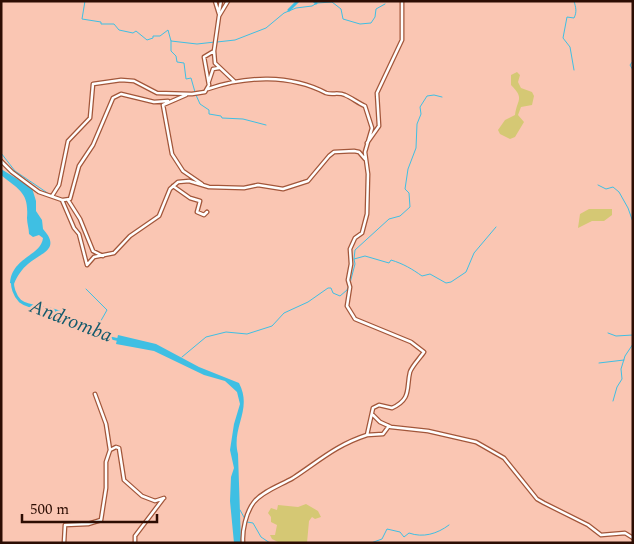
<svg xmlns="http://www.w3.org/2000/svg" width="634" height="544" font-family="Spectral,serif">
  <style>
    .green { fill: #d5c874 }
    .water { fill: #3fbfe3 }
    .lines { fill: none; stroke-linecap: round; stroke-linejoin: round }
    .stream { stroke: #3fbfe3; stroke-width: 1 }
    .river { stroke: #3fbfe3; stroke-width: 3 }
    .minor-casing { stroke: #a2563a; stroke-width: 5 }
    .minor { stroke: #fff; stroke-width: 2.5 }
    .labels { text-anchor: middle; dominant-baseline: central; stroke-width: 5; stroke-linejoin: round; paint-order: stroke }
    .water-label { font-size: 20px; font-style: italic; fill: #145a6c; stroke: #fac6b3 }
  </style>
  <rect width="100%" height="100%" fill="#fac6b3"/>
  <path class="green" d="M517,72L520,75L518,82L521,88L532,92L534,96L532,105L521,107L518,115L524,122L515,137L510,139L500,134L498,130L505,120L515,115C517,99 525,99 511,85V75Z
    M589,209H612V215L604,221H592L578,228L580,214Z
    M306,504L318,511L321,517L315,519L312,517L309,521L307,543H280L272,539L270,535H275L277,525L271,522V517L268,513L271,508L277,510L278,505L298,507Z"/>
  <path class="water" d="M1,169L32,188L36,201V211L42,220L43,229C62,250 40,253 28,264C22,269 17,276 14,284L10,283C12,257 41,256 43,238L39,235L33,237L29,234C29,229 27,223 27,218C29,192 19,190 1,175Z
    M118,335L156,344L199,367L239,383C253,410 231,427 238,454L241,543H234L230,501L231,477L234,468L230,450L234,424L240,404L237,392L225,381L204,375L154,351L116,344Z"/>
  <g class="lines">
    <path class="stream" d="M85,1L82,19L101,22V24H114L119,30L133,33L136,31L147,40L153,38V36H160L168,30L171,41L197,44L215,42
      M171,41V51L176,56L177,62L184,63L186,79L191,78L195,92
      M217,42L235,40L266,28L284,13L296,8L312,6L317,3L332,2L341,9L343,19L360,24L371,23L375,17L376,9L385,4
      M633,61L630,65L633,70
      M574,70L570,47L563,38L567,17L574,18C577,12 576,8 574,1
      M196,95L200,104L209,110V114L221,116L222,118L243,119L266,125
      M1,153L15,171L49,194
      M598,185L606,189L613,187L619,192L628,208L633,222
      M354,259L355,250L389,219L400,216L410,207L409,193L405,189L408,169L416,148L417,124L421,114L420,107L427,96L434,95L442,97
      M350,283L355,264L354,259L365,256L389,263L391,260C404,264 412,269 422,276L430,274L446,283L451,282L466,272L474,253L496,227
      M86,289L107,310L94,333
      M608,333L616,336L633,335
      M182,357L206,337L226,332L247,334L272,326L284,313L308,302L328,288H331L333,293L340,296L347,290L349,285
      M599,363L624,360
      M613,401L617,387L622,379L621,369L625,356L633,344
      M240,510L245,519
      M247,522L253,523L261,537L270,543
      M371,543L382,539L387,529L400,532L404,537L409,533C423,538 437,534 449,525"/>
    <path class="river" d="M314,1L316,3
      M289,10L298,1
      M13,279C11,286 15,296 20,301C29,308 39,306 50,309C76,316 93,337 121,340"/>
    <defs>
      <path id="minor" d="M215,1L219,14
        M219,11L221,1
        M214,51L215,63L234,81
        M209,81L213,69L219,68
        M208,89C246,76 290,74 326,93C332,95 339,92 345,95C352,98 358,103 365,106L372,128L365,152L368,174L367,214L362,233L355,238L350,249L351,264L348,280L350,287L347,306L355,319L411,342L424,352C420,358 412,366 410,372C406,388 412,399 392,408L379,405L373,408L367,435C336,445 319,461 293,478C281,485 263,491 254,502C246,512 242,531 243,543
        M186,95L163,105L172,154L183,171L202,184
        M367,143L379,126L377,93L402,40V1
        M1,161L12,172L39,192L62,200L74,228L79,234L87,265L94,257L114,253L130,236L159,216L170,189L178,182L189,181L209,187L244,188L258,185L283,189L308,181L329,156L334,152L354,151L359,152L365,159
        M173,186L190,198L200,201L197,212L204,215L207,212
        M52,196L59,185L68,141L90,118L93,84L121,80L134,81L157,93L192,94L205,92L209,85L204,57L214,51L219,16L228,1
        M63,200L70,199L79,166L93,145L113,98L121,94L154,102L168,101
        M68,200L80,219L93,251L103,256
        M373,415L380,422L391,427L428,431L476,442L504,458L537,499L544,503L588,525L601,535L625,533L633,538
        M367,435L383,434L389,426
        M110,450L116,447L119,448L124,480L142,496L155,501L164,498
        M64,543L65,525L88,524L101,520L106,488V462L110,450L106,424L95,394
        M135,543V536L163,499"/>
    </defs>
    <use href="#minor" class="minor-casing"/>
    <use href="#minor" class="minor"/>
  </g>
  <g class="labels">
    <g class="water-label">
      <text transform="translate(71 321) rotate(21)">Andromba</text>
    </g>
  </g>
  <rect width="634" height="544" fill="none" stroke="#2c0d03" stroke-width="5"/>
  <path d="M22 514v8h135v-8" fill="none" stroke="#2c0d03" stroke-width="2.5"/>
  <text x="30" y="514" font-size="15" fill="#2c0d03" stroke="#fac6b3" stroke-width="4" paint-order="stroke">500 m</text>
</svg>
